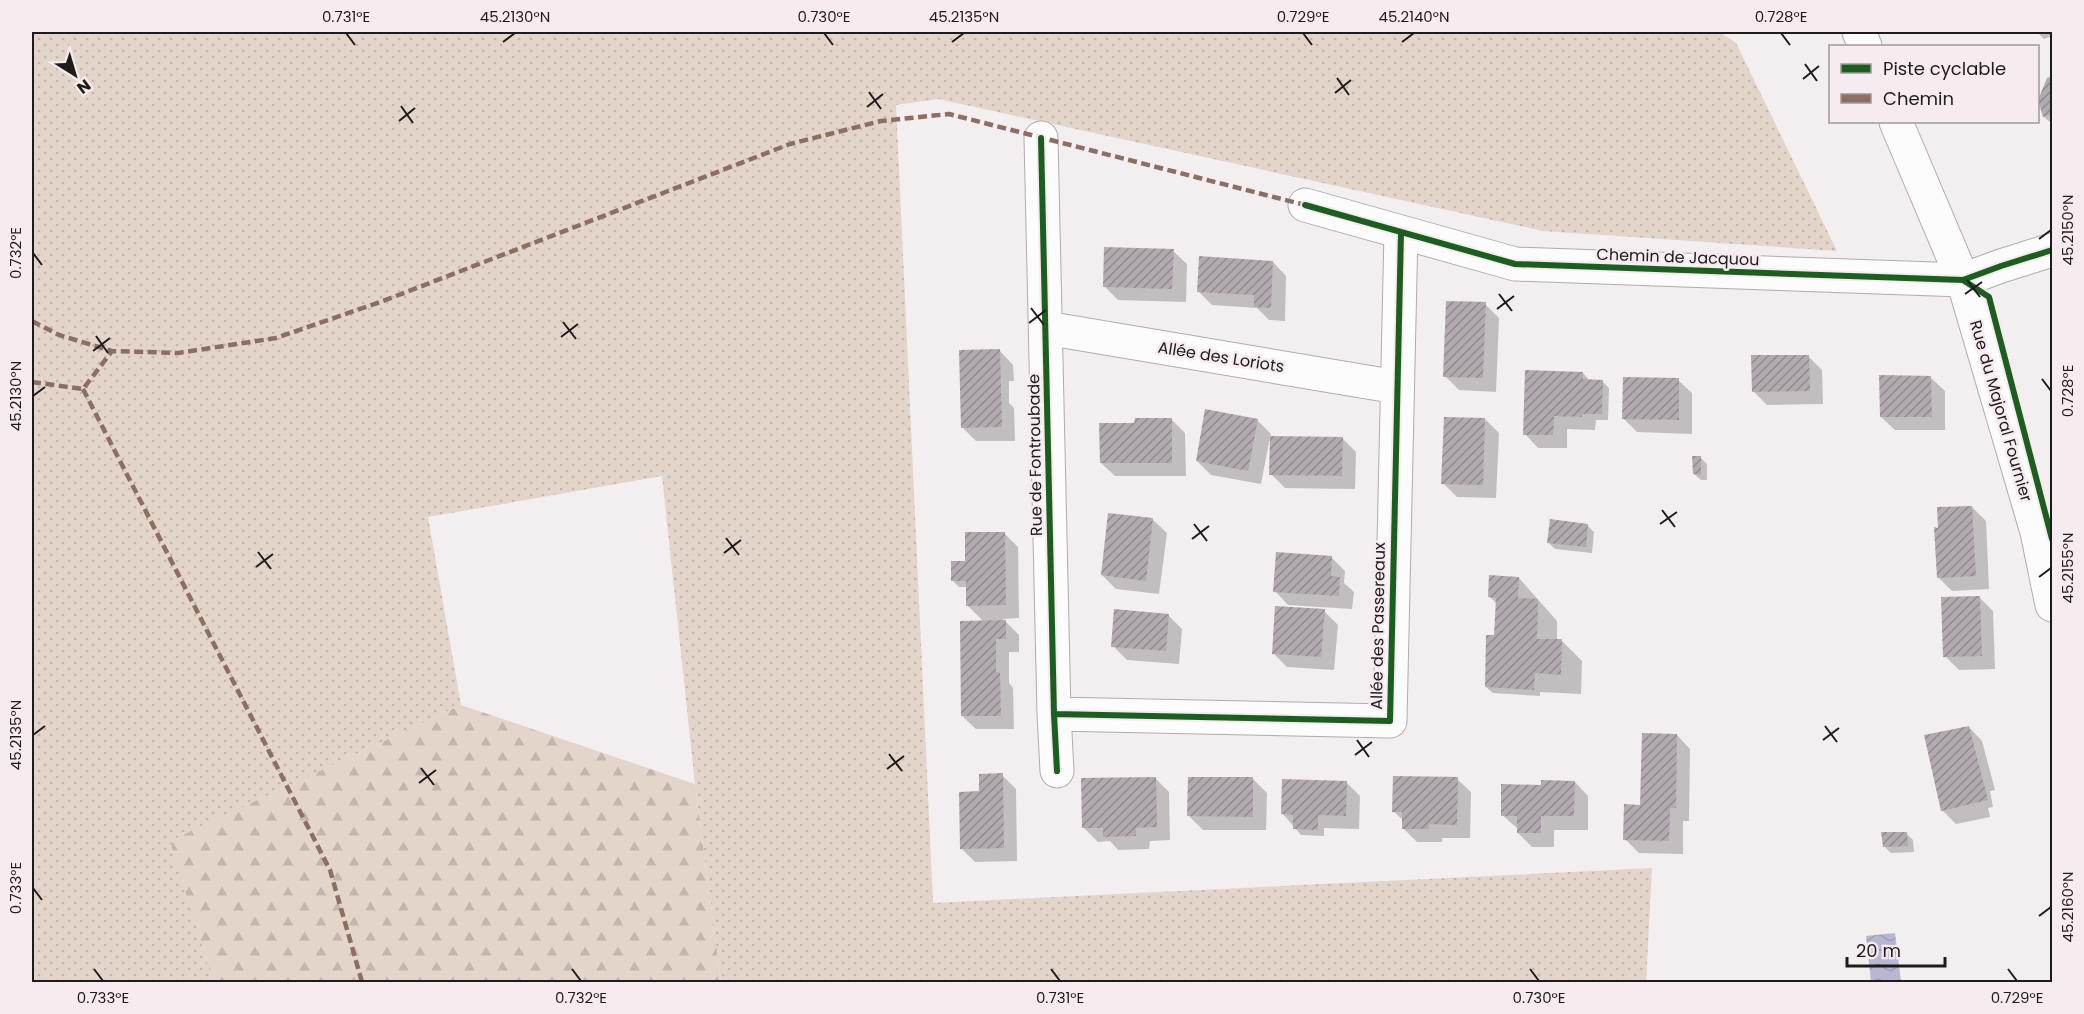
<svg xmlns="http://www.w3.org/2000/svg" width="2084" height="1014" font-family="Poppins,sans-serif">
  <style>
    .grass { fill: url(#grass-dots) }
    .forest { fill: url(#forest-firs) }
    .water { fill: url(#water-waves) }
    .shadow { fill: #0003 }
    .building { fill: url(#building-hatch) }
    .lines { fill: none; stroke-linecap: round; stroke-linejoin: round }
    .minor-casing { stroke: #b0acad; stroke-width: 35 }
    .minor { stroke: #fdfcfd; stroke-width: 33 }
    .quiet { stroke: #8d6e63; stroke-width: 4.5; stroke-dasharray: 9 4.5; stroke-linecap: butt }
    .cycleway-casing { stroke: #f6ebee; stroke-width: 10 }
    .cycleway { stroke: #1b5e20; stroke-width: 6 }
    .ticks { fill: none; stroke: #1e1b1c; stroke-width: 2 }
    .labels { text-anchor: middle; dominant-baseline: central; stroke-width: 5; stroke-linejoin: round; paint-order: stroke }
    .street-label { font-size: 16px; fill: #1e1b1c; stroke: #f6ebee }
    .neatline { fill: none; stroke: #1e1b1c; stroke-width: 2 }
    .ticks-label { font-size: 15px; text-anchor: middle; fill: #1e1b1c }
  </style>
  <defs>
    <pattern id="grass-dots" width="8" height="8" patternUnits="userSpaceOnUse" patternTransform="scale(1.5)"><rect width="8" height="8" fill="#e3d5ca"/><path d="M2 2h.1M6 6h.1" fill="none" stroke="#c2b6ad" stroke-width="1.8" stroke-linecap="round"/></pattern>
    <pattern id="forest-firs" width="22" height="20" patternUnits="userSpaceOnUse" patternTransform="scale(1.5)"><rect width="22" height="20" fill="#e3d5ca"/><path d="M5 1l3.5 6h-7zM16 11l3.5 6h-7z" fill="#c2b6ad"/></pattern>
    <pattern id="water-waves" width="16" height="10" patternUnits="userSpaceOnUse" patternTransform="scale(1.5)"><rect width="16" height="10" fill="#b9b6d4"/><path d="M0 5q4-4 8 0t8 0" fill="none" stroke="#9f9cb5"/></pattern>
    <pattern id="building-hatch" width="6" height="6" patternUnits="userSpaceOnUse" patternTransform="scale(1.5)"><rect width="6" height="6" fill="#b2aab0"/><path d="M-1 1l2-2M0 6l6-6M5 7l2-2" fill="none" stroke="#908a8e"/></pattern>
  </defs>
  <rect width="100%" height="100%" fill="#f3eeef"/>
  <path class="grass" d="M32,32H1719L1736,43L1837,251L1543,231L938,99L896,105L933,903L1652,868L1646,982H721L695,784L662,476L428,517L461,705L171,841L213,982H32Z"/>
  <path class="forest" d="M461,705L695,784L721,982H213L170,841Z"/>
  <path class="water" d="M1895,933L1901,982H1871L1866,936Z"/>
  <path class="shadow" d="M2037,32H2052V36L2044,39Z
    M2052,78V123H2051L2044,117L2039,100L2049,79Z
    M1173,251L1187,264L1186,302L1118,300L1104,286Z
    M1273,262L1286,276L1285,321L1269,320L1257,308L1212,305L1199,292Z
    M1485,304L1499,318L1496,392L1459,390L1445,376Z
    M1000,351L1013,365L1014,381H1009V403L1014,408L1015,441H976L963,428Z
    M1808,356L1822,370L1823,404L1767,405L1753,391Z
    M1583,373L1589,380L1602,381L1609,388L1608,420H1596L1595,430L1567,429V448H1538L1525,434Z
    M1931,378L1945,391V430H1895L1881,417Z
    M1678,380L1692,393V434L1637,432L1623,418Z
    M1485,419L1499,433L1496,498L1457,497L1443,483Z
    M1172,420L1185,433L1186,476H1115L1101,463L1136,424Z
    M1257,420L1271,434L1270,437L1342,438L1356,452L1355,489L1285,488L1271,474L1272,437H1270L1261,484L1211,475L1197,461Z
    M1700,457L1707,464V480H1701L1694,474Z
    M1972,507L1986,521L1989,589L1952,591L1938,577L1940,529Z
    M1153,520L1167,533L1159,594L1116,589L1102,575Z
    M1587,525L1594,532L1592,553L1555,549L1549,543Z
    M1004,533L1018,547L1019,618L1003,619L1019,635V652H1009V683L1013,688L1014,729H976L962,716L984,622L967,605V587H959L952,580L965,563Z
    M1332,558L1345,571L1344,583L1354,592L1352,609L1288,605L1275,591Z
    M1519,578L1557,621V641H1562L1582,661L1581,694L1540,692V696L1493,693L1486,687L1495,637L1497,604L1490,597Z
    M1980,598L1993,611L1995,669L1959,670L1945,656Z
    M1324,611L1338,625L1334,670L1287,667L1273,653Z
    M1168,615L1182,629L1179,664L1127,660L1113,646Z
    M1969,727L1982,741L1995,790L1990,791L1993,807L1988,808L1990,817L1956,824L1942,810Z
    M1677,735L1690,749L1689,821H1683V854L1639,853L1625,839Z
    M1002,775L1016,789L1017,861L975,862L961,848Z
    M1155,778L1169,792L1170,840L1150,841L1149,849L1118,850L1110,841L1098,842L1084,828Z
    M1253,779L1267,793L1266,830H1203L1189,816Z
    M1457,779L1471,792L1470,838H1442V842H1417L1403,828L1404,821L1393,811Z
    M1346,782L1360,796L1359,829L1324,828V836L1301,835L1283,814Z
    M1575,782L1588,796V830H1554V847H1532L1518,833V829L1502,815L1543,786Z
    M1907,834L1913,840L1914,852L1891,853L1884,846Z"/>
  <path class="building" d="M2052,76V124L2049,115L2043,117L2038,100L2047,78Z
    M1104,247L1174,249L1172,289L1103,287Z
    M1199,256L1273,261L1271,308L1254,307V295L1197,292Z
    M1446,301L1486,302L1483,378L1443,377Z
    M1000,349L1002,427L961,428L959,350Z
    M1751,355H1809L1810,391L1752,392Z
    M1525,370L1583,372V379L1603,380L1602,414H1582V417L1554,416L1553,435H1523Z
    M1879,375L1931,376L1932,417H1880Z
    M1623,377L1679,378V420L1622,419Z
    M1205,409L1258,419L1248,471L1196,461Z
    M1444,417L1485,418L1483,485L1441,484Z
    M1135,418H1172V463H1100L1099,423H1134Z
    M1270,436L1343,437L1342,476L1269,475Z
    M1692,456H1701V475L1693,474Z
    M1972,506L1976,576L1937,578L1934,527L1938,528L1937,507Z
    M1108,513L1153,518L1146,581L1101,575Z
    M1550,519L1588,524L1586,547L1547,543Z
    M965,532H1005L1006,605L966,606V581H951V561H965Z
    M1276,552L1332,556L1331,576L1340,577L1339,596L1273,592Z
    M1489,575L1519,577L1518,598L1538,599L1537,639H1562L1561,675L1535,673L1534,690L1485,687L1486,635H1494L1496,598L1488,597Z
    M1980,596L1982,656L1943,657L1941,597Z
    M1275,606L1325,609L1321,657L1272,654Z
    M1114,609L1169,614L1166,651L1111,647Z
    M1006,620V639H996V672H1000L1001,716H961L960,621Z
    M1969,726L1988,800L1941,811L1924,735Z
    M1642,733L1677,734L1676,808H1670L1669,841L1623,840L1624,804L1640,805Z
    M1003,773L1004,848L960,849L959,792L979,791V774Z
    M1393,776L1458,777L1457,825L1429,824V829H1402V812H1392Z
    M1156,777L1157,827L1136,828V836L1103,837V828H1082L1081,778Z
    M1188,777H1253V817L1187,816Z
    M1282,779L1347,781L1346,816L1318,815V830L1293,829V815L1281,814Z
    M1541,780L1575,781L1574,816H1541V833H1517V816H1501V784L1541,785Z
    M1881,832H1907L1908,846L1883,847Z"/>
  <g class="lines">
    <defs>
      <path id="minor" d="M1859,32L1865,46
        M1896,122L1963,280L2037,532L2052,605
        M1041,138L1054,714L1057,771
        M1305,205L1515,264L1963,280L2001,266L2052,250
        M1046,328L1397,387
        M1054,714L1390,721L1401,232"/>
    </defs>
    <use href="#minor" class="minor-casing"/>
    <use href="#minor" class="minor"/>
    <path class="quiet" d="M32,321L59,335L112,351L178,353L276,338L383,301L790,144L881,121L949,114L1305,205
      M32,382L83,389L112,351
      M83,389L330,870L362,982"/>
    <defs>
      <path id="cycleway" d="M1041,138L1054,714L1057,771
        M1305,205L1515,264L1963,280L2001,266L2052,250
        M1963,280L1989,297L2052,539
        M1054,714L1390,721L1401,232"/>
    </defs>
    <use href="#cycleway" class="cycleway-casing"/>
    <use href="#cycleway" class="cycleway"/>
  </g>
  <path class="ticks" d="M346,33L355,45M824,33L833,45M1303,33L1312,45M1781,33L1790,45M503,42L515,33M952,42L964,33M1402,42L1414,33M1805,64L1817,81M1337,78L1349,95M1803,79L1819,66M869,92L881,109M1335,93L1351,80M401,106L413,123M867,107L883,94M399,121L415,108M2039,239L2051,230M33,253L42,265M1967,280L1980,297M1499,294L1512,311M1965,294L1982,282M1031,308L1044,325M1497,309L1514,296M563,322L576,339M1029,323L1046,310M96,336L108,353M561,337L578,324M93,351L110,338M2042,379L2051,391M33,396L45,387M1662,510L1675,527M1194,524L1207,541M1660,524L1677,512M726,538L739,555M1192,539L1209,526M258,552L271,569M724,553L741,540M256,567L273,554M2039,577L2051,568M1825,726L1837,742M33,735L45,726M1357,740L1369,757M1823,740L1839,728M889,754L902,771M1355,755L1372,742M421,768L434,785M887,769L904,756M419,783L436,770M33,888L42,900M2039,916L2051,907M94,969L103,981M572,969L581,981M1051,969L1060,981M1530,969L1539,981M2008,969L2017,981"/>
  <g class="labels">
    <g class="street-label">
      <text transform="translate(1678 257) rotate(2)">Chemin de Jacquou</text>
      <text transform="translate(1221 357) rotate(9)">Allée des Loriots</text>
      <text transform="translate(2001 411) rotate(74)">Rue du Majoral Fournier</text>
      <text transform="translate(1035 455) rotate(-91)">Rue de Fontroubade</text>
      <text transform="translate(1378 626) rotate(-89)">Allée des Passereaux</text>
    </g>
  </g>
  <rect width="2084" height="1014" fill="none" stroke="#f6ebee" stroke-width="66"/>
  <rect x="1829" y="45" width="210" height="78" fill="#f6ebee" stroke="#a0989a" stroke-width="1.5"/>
  <rect x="1841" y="64" width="30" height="9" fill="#1b5e20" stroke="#a0989a" stroke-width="1.5"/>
  <text x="1883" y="75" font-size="18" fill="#1e1b1c">Piste cyclable</text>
  <rect x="1841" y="94" width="30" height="9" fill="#8d6e63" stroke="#a0989a" stroke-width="1.5"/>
  <text x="1883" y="105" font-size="18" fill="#1e1b1c">Chemin</text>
  <g transform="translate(75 75) rotate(143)" stroke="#f6ebee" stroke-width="4.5" paint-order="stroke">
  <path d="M0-4.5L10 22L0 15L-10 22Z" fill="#1e1b1c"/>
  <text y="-9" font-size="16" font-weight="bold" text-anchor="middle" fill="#1e1b1c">N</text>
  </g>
  <path d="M1847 957v9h98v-9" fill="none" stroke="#1e1b1c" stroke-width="3"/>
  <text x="1856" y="957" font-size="18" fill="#1e1b1c" stroke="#f6ebee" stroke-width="4.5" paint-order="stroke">20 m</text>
  <rect x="33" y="33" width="2018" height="948" class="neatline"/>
  <g class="ticks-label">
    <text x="346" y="22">0.731°E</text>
    <text x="515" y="22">45.2130°N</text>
    <text x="824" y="22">0.730°E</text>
    <text x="964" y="22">45.2135°N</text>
    <text x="1303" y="22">0.729°E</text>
    <text x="1414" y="22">45.2140°N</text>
    <text x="1781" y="22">0.728°E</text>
    <text transform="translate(2068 230) rotate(-90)" y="5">45.2150°N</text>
    <text transform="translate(16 253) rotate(-90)" y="5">0.732°E</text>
    <text transform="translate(2068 391) rotate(-90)" y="5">0.728°E</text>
    <text transform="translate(16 396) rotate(-90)" y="5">45.2130°N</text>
    <text transform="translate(2068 568) rotate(-90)" y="5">45.2155°N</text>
    <text transform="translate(16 735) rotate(-90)" y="5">45.2135°N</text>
    <text transform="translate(16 888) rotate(-90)" y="5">0.733°E</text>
    <text transform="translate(2068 907) rotate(-90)" y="5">45.2160°N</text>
    <text x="103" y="1003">0.733°E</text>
    <text x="581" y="1003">0.732°E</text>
    <text x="1060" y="1003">0.731°E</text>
    <text x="1539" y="1003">0.730°E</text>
    <text x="2017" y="1003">0.729°E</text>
  </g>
</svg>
